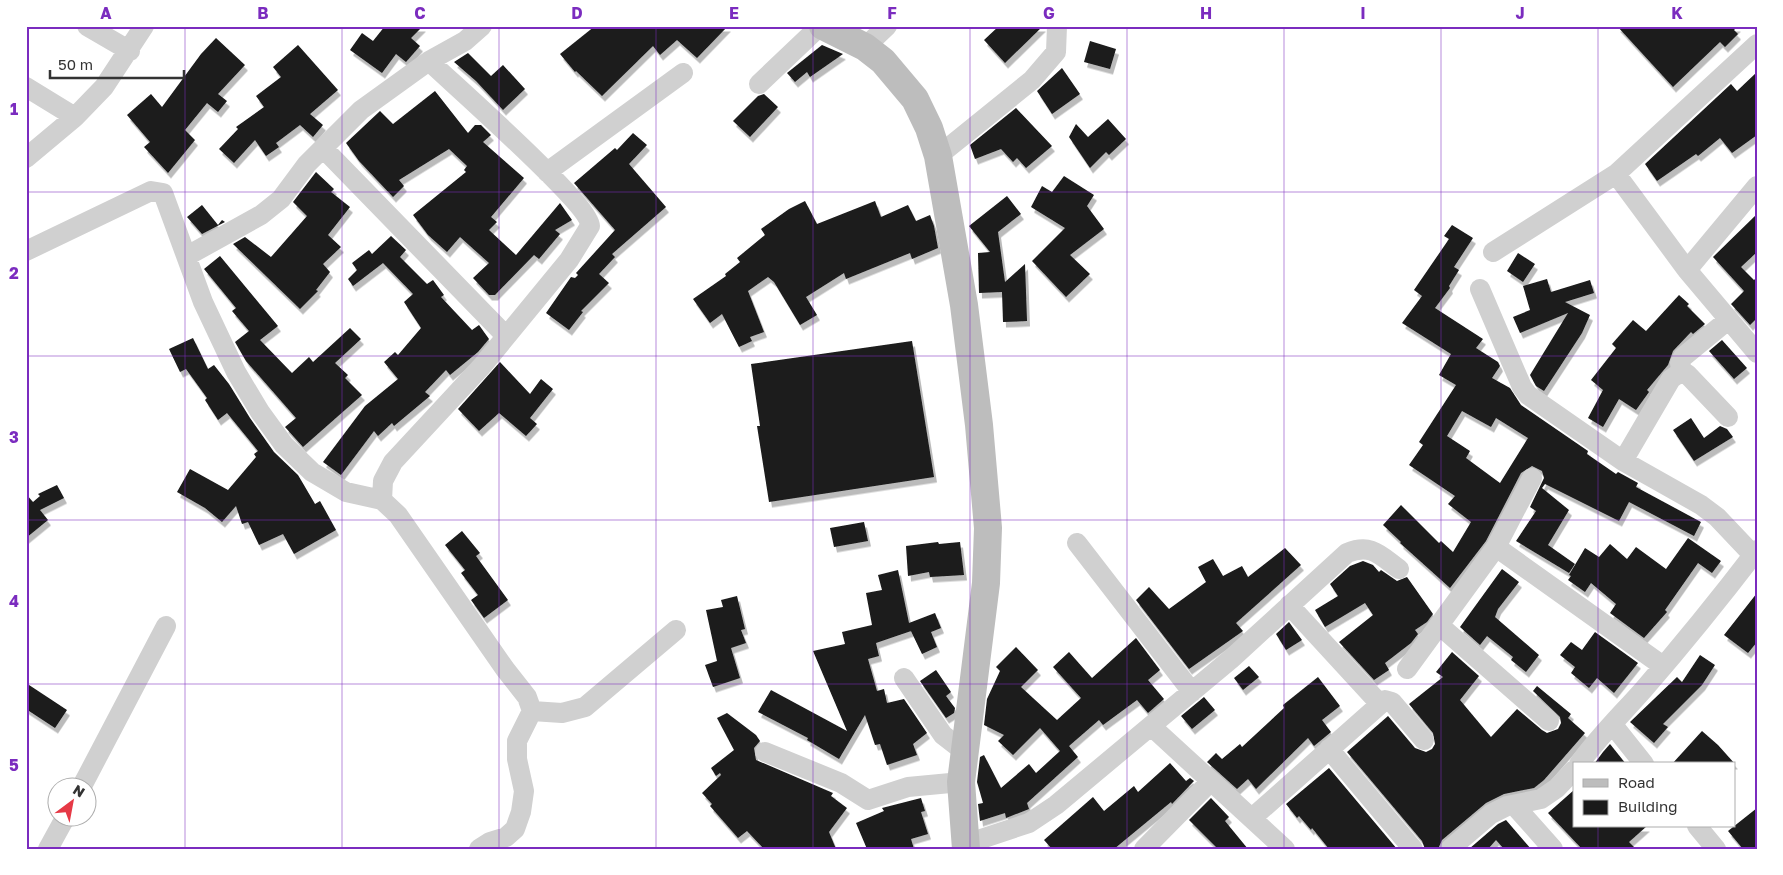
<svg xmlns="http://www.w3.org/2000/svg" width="1783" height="875" font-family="'Golos Text',sans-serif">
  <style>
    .building { fill: #1a1a1a; fill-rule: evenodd; filter: url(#shadow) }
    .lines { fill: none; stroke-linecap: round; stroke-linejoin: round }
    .street { stroke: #d0d0d0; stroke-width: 20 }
    .secondary { stroke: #bdbdbd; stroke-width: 28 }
    .grid { fill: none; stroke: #7b2cbf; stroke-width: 1; stroke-opacity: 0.55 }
    .neatline { fill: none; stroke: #7b2cbf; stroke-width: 2 }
    .grid-label { font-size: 16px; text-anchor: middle; font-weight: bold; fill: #7b2cbf }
  </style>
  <defs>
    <filter id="shadow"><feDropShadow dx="3" dy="5.5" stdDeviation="0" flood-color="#0004"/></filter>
  </defs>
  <rect width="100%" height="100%" fill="#fff"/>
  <path class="building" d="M385,26H423L411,38L420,46L406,62L396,54L382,73L350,50L362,33L373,41Z
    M595,26H728L697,58L677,40L660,55L653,46L602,96L576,71L575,72L560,54Z
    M999,26H1043L1005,63L984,40Z
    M1617,26H1738L1734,30L1738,34L1725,47L1720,42L1673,87Z
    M216,38L245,65L218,94L227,101L218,112L207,103L185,130L195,140L168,173L144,147L150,142L127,115L151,94L162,107L201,54Z
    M1090,41L1116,49L1110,69L1084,62Z
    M298,45L338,90L310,114L323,125L313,137L300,125L276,143L279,147L266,156L255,140L234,163L219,149L238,129L236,127L264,107L256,96L281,77L273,67Z
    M822,45L843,54L810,77L807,72L795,82L787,73Z
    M468,53L491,76L503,65L525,89L503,110L476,81L454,62Z
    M1062,68L1080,94L1052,114L1037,91Z
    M1757,72V135L1732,153L1720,138L1698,156L1696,154L1657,181L1645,164L1731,84L1737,91Z
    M435,91L468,133L475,125H481L491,135L483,142L524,178L491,217L497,222L489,230L516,255L560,203L572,220L555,230L560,234L539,259L534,255L495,295H489L473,278L489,263L460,237L447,252L428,235L413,215L466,172L464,170L467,166L449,149L399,180L404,186L393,197L359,161L346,143L380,111L393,124Z
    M764,94L778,107L750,137L733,121L758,96Z
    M1016,108L1052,146L1026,168L1017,158L1013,162L1001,149L975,159L970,145Z
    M1108,119L1126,139L1109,155L1106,152L1090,168L1069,137L1076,124L1088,137Z
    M633,133L647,145L629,164L666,207L612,254L615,257L599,274L609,283L581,311L583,312L569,330L546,313L571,277L575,278L578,275L576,273L615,230L574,183L615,148L617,150Z
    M316,172L334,189L331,192L350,207L328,235L341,247L323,264L330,272L316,290L318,291L300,309L233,244L245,237L271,257L307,216L293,202Z
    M1064,176L1094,195L1087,206L1104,229L1070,255L1090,274L1066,297L1032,261L1065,228L1031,207L1042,186L1052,192Z
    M1007,196L1021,214L998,232L1005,282L1025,264L1027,321L1003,322L1002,292L979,293L978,253L990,252L969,226Z
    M805,201L817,224L875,201L881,217L908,205L916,221L930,215L934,226L938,248L912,259L910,253L846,279L844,273L806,297L817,315L800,325L774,282L768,277L748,291L764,332L750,337L752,341L739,347L722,314L710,323L693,299L726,276L725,274L740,262L737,258L765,235L761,229L789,209Z
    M202,205L218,225L222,220L225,222L202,234L187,217Z
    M1757,214V252L1741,267L1754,280L1757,277V318L1750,325L1731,304L1744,291L1713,257Z
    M1452,225L1473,238L1454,267L1459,270L1449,286L1450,288L1435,308L1483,339L1476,348L1498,362L1500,366L1492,378L1510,388L1521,405L1588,451L1587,454L1616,474L1618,472L1638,483L1636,487L1701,522L1694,536L1629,502L1619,521L1545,484L1542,488L1569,510L1548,545L1575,564L1569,573L1516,541L1536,511L1530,507L1544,478L1542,471L1532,466L1521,473L1486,541L1450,588L1400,543L1401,542L1383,525L1401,505L1439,543L1441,541L1453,552L1471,522L1448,504L1455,496L1409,465L1423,445L1419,442L1456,385L1439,375L1451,354L1402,323L1422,296L1414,290L1449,239L1444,236ZM1462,411L1491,427L1496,418L1528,438L1500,483L1466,458L1470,451L1447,436Z
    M391,236L406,250L400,257L427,284L433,280L444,295L441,297L472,330L479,325L489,339L478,352L450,375L446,370L425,392L430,396L394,426L392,423L378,436L374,431L341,475L323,462L365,406L398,379L384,362L395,352L398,355L421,328L404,302L413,294L383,263L353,286L348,279L357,270L352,263L369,250L372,254Z
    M1518,253L1535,264L1523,282L1507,271Z
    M220,256L278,326L260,340L292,373L309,357L313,362L350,328L361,339L335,363L348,375L345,378L362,395L303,447L285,427L296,418L246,361L235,342L249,331L232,311L236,308L204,269Z
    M1547,279L1551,292L1590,280L1594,293L1565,302L1590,315L1582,333L1544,391L1536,386L1530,375L1568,313L1520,333L1513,317L1530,310L1523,286Z
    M1679,295L1689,304L1687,306L1705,324L1693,334L1691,332L1673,351L1668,365L1647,390L1649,392L1636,410L1619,399L1603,427L1588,418L1603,390L1591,380L1616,348L1612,344L1633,320L1646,331Z
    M193,338L208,369L214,365L229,384L250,418L274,452L298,475L315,504L320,501L336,530L294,554L283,534L259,545L248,522L242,524L236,506L222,522L205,508L177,492L190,469L228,490L256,457L254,454L258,451L227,413L218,420L205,400L207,398L186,369L180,372L169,349Z
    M1722,340L1747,368L1734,379L1709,351Z
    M912,341L934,477L769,502L757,426H760L751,364Z
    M500,362L530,394L541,379L553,389L530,418L537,424L526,436L499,413L479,431L458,409Z
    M1691,418L1704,438L1720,426L1727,429L1733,437L1694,461L1673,430Z
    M57,485L64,498L40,510L48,520L26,538V494L33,502L40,496L38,494Z
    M864,522L868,541L834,547L830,528Z
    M462,531L480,553L476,556L508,600L484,618L471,600L478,595L461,573L465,570L445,545Z
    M1688,538L1721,561L1712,573L1698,563L1665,610L1667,612L1644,638L1610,613L1616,604L1591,583L1585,592L1568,580L1571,576L1569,575L1585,548L1599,557L1610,544L1627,559L1636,547L1666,569Z
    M938,542L939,544L960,542L964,575L930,577L929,572L908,576L906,546Z
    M1285,548L1301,565L1236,623L1243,631L1189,669L1136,600L1149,587L1169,609L1206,582L1198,567L1213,559L1223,576L1242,566L1248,577Z
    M1363,561L1373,565L1379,572L1381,570L1397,581L1407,577L1433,614L1427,622L1415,630L1418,634L1411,643L1385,663L1389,670L1374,680L1339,642L1373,615L1365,603L1325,627L1315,610L1338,596L1330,584L1350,566Z
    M1502,569L1519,582L1498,609L1495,617L1539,655L1526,672L1511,660L1513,657L1487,636L1480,645L1460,627Z
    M898,570L909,623L935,613L941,628L931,632L937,647L922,654L910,629L911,631L876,643L879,656L868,659L877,691L884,689L887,703L904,699L927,733L913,744L917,755L887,765L880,744L875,745L865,715L839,759L807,740L808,738L758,712L771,690L847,731L813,651L845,644L842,632L872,625L866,593L882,590L878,575Z
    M1757,593V642L1748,653L1724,635Z
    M737,596L745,629L741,630L746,643L731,648L740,678L713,687L705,665L717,661L706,610L723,607L721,600Z
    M1289,622L1302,640L1286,650L1276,634Z
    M1595,632L1638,663L1614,693L1597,678L1589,688L1571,673L1575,667L1560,655L1571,642L1582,650Z
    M1136,638L1160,670L1148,680L1164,699L1148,713L1137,700L1103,725L1099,720L1069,746L1078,757L1027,803L1029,809L1006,818L1005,813L980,821L978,804L983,803L977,782L980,757L984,755L1001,788L1029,764L1036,773L1060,751L1040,728L1013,755L998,741L1004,735L984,725L987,699L1000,671L996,667L1016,647L1038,670L1021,687L1057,720L1081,698L1053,667L1069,652L1092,678Z
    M1452,652L1479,676L1460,700L1491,737L1517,709L1542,730L1547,733L1558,729L1561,723L1560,717L1533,691L1537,686L1571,714L1568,718L1585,733L1544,780L1534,788L1504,794L1486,803L1442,840L1438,849H1425L1422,841L1347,752L1388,716L1415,748L1426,752L1432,749L1435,744L1433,733L1409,704L1443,677L1436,672Z
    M1700,655L1715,665L1702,685L1663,724L1668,727L1654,743L1630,722L1677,677L1682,682Z
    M1249,666L1259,677L1243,690L1234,678Z
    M936,670L951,692L946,696L955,708L954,713L946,718L920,681Z
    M1318,677L1340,706L1322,720L1331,732L1325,737L1314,746L1308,738L1256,789L1248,779L1237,789L1207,762L1216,753L1222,759L1240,744L1242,747L1284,708L1283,705Z
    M26,683L67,710L55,728L26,709Z
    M1204,697L1215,710L1192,729L1181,716Z
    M727,713L756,735L760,741L754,748L756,760L833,793L831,796L847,808L829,832L836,849H764L747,831L738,838L710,806L712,804L702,793L721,775L720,773L716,776L711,768L734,750L717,718Z
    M1702,731L1718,745L1735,764H1672Z
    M1610,744L1626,764H1594L1603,752Z
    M1170,763L1186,781L1190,778L1194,781L1172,804L1171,802L1114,849H1052L1044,840L1093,797L1104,811L1134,786L1138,792Z
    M1329,768L1397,849H1329L1312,828L1311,830L1299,816L1297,818L1286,804Z
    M1574,790V826H1647L1629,842L1636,849H1582L1548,813Z
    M921,798L925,811L921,812L928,834L911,839L914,849H867L856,823L884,811L882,808Z
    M1211,798L1229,817L1225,821L1248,849H1218L1189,820Z
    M1757,808V849H1743L1728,831Z
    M1506,820L1531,849H1504L1496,840L1488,849H1469L1498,824Z"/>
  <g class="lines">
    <path class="street" d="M87,26L130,51
      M865,47L887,26
      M759,84L820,26
      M26,87L75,117
      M323,148L506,336
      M938,156L1032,80L1056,52L1057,26
      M26,158L75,117L104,87L144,26
      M547,172L683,73
      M1616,174L1687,270L1757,353
      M26,251L151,191L163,193L203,302L236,372L260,412L284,445L312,472L346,492L382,500L398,515L505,669L527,697L532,711L517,741V759L524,791L521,812L515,829L506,837L490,842L479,849
      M1493,252L1616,174L1757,44
      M187,256L261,215L281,199L307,164L361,110L429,61L465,41L482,26
      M1687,270L1757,186
      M1480,289L1522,387L1528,395L1623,461L1701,505L1717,517L1753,555
      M1682,371L1680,363L1683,357L1728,320
      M1623,461L1671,379L1682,371L1687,374L1728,417
      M382,500L383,481L393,462L482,366L569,260L590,226C590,204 453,84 429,61
      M1077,543L1192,692
      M1496,547L1663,666
      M1289,605L1380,704
      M1439,625L1549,721
      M1407,669L1496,547L1532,478
      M904,678L943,735L965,752
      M532,711L562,713L585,707L676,630
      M1613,725L1644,764
      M1151,726L1285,849
      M1329,749L1413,849
      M765,752L841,783L868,800L908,787L961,782
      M1579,764C1598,737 1622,714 1644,689C1683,644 1721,597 1757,550
      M81,788L166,626
      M1514,805L1553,849
      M1252,818L1385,700L1392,702L1424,740
      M1697,826L1716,849
      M966,844L1029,823L1056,805L1231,659L1347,553C1371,543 1380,555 1399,569
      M48,849L65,818
      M1144,849L1211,781
      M1450,849L1491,814L1507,806L1541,799L1557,788L1574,770"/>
    <path class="secondary" d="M823,26L865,47L883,61L915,99L929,128L938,156L964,305L979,425L988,528L986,583L961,782L966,849"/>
  </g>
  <path class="grid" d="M185,26V849M342,26V849M499,26V849M656,26V849M813,26V849M970,26V849M1127,26V849M1284,26V849M1441,26V849M1598,26V764M26,192H1757M26,356H1757M26,520H1757M26,684H1757M1598,826V849"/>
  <rect width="1783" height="875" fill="none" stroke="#ffffff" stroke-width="55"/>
  <rect x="1573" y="762" width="162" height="65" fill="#ffffff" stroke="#adadad"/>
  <rect x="1583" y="779" width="25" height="8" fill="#bdbdbd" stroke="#adadad"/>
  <text x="1618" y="788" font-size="15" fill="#333333">Road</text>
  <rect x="1583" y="800" width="25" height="15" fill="#1a1a1a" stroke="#adadad"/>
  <text x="1618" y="812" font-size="15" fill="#333333">Building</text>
  <g transform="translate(72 802) rotate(32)"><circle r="24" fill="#ffffff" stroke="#adadad"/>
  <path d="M0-4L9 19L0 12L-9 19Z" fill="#e63946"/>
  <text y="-8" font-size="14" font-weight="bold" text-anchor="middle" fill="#333333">N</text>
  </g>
  <path d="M50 70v8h134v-8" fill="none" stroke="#333333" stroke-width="2.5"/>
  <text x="58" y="70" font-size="15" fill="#333333" stroke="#ffffff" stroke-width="4" paint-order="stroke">50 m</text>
  <rect x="28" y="28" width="1728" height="820" class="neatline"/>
  <g class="grid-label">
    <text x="106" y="19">A</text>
    <text x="263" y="19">B</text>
    <text x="420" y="19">C</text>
    <text x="577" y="19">D</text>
    <text x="734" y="19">E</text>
    <text x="892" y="19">F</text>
    <text x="1049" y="19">G</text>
    <text x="1206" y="19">H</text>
    <text x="1363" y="19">I</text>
    <text x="1520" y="19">J</text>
    <text x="1677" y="19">K</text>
    <text x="14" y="115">1</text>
    <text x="14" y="279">2</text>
    <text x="14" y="443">3</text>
    <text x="14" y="607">4</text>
    <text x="14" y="771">5</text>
  </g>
</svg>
